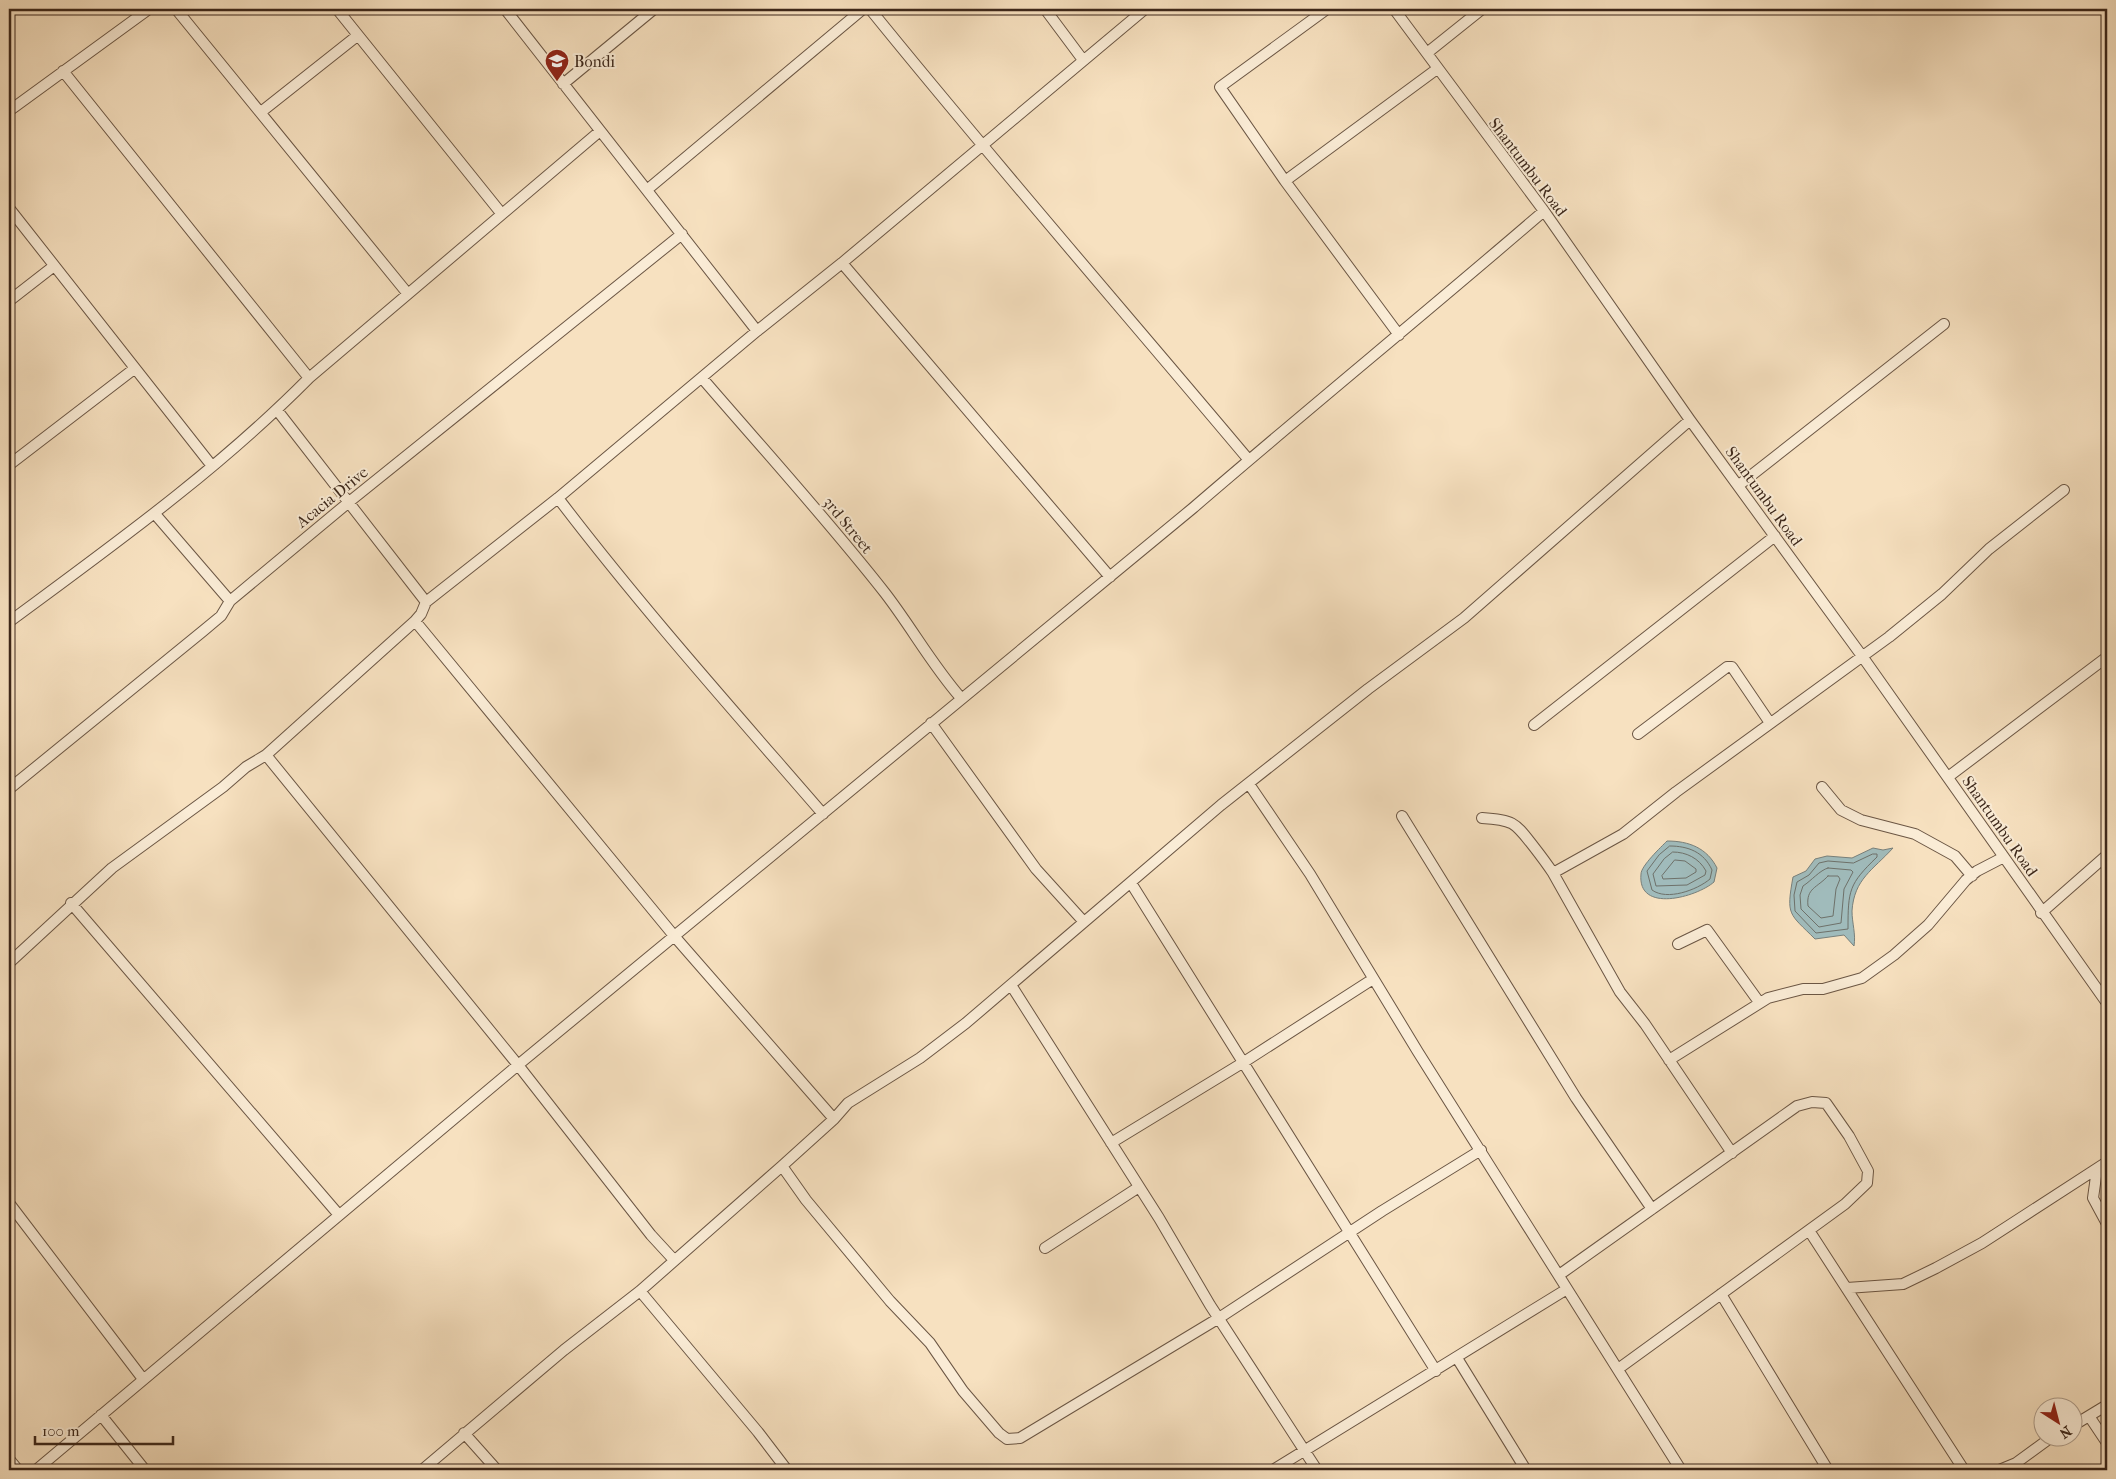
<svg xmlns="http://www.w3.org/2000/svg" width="2116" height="1479" font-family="'IM FELL French Canon',serif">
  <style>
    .water { fill: #a0bbbb; stroke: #78807b }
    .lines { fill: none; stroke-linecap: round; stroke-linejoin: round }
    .shore { stroke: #6e716a; stroke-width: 1 }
    .minor-casing { stroke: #6b5644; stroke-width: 12 }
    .minor { stroke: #faecd6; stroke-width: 10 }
    .labels { text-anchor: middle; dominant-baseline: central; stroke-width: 4; stroke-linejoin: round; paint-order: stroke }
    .poi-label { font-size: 16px; fill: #3c271a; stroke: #faecd6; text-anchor: start }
    .street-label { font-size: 16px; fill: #3c271a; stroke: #faecd6 }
  </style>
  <rect width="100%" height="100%" fill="#f7e1c0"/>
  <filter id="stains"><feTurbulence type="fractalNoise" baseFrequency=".004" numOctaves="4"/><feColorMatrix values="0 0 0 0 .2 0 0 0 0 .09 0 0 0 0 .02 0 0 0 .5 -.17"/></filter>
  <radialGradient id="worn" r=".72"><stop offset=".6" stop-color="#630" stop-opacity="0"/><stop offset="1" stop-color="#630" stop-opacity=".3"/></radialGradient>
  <path class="water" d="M1667,841C1689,841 1707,848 1717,868L1714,882C1697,897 1637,914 1641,874C1641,866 1661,847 1667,841Z
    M1873,848L1883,850L1893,848C1873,870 1854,879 1852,911C1852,923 1856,934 1854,946L1844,935L1815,939C1789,913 1786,916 1793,877L1806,871L1815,859L1827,856L1852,858Z"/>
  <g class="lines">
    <path class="shore" d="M1670,846C1688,846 1704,852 1712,870L1710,879C1697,890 1667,901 1652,890L1647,871L1659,855Z
      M1673,852C1686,852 1699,858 1706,871L1705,875L1687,885L1656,886L1653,874L1664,859Z
      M1873,854H1877V857C1849,884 1848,890 1848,929L1816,933L1795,911L1794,895L1797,882L1809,875L1819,863L1828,861L1853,863Z
      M1675,860L1685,861L1696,869V872L1686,878L1663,879L1662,876Z
      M1828,868L1851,870L1853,872L1844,889L1841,923L1819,927L1801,909L1800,895L1803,886C1811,881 1820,870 1828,868Z
      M1828,876H1838L1840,879L1836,889L1833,916L1821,918L1808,906C1806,888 1817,888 1828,876Z"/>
    <defs>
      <path id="minor" d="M176,9L408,294
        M337,9L501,213
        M505,9L757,331
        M870,9C993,161 1122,309 1248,459
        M1045,9L1083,60
        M1327,9L1220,87L1285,181L1399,335
        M1394,9L1544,211L1690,420L1862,656L2107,1003
        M1427,53L1482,9
        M63,71L309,378
        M563,84L654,9
        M9,111L149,9
        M261,112L357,36
        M1285,181L1437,69
        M648,189L863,9
        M9,208L212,466
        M842,263L1110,577
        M9,301L54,266
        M702,378C764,450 827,519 885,593C912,628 932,665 961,698
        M277,410L426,602
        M9,465L134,369
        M1739,485L1944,324
        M558,498C641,607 733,710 823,814
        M155,514L230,601
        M415,621L675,937L834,1119
        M9,622C113,545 218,470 309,378L600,131
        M931,723L1036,869L1084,922
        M1534,725L1775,536
        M1638,734L1727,667H1732L1770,723
        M1948,777L2107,657
        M1249,784L1310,874L1418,1052L1681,1470
        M1822,787L1841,810L1861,820L1915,834L1955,856L1972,876
        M9,789L203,631L221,616L230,601L349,502L682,234
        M1402,816L1576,1098L1652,1209
        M1482,818C1515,820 1515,823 1534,847C1541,856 1547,864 1553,873L1623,834L1676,792L1889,637L1942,594L1989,549L2064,490
        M1553,873L1620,992L1645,1024L1732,1153
        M1131,883L1436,1371
        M71,903L339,1215
        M2041,913L2107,855
        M1678,944L1707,930L1759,1002
        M9,963L112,868L223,787L246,767L266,755
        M1011,985L1159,1218L1210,1305L1317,1470
        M1669,1060L1768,998L1803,989H1823L1862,978L1894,955L1928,925L1966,880L1977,871L2004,857
        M1111,1143L1244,1062L1373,979
        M782,1166L806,1200L890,1301L930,1343L963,1391L999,1433L1007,1439L1020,1438L1219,1318L1382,1211L1481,1150
        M2097,1169L2093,1198L2107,1224
        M9,1203L143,1379
        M1810,1232L1964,1470
        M1045,1248L1139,1187
        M674,1260L651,1235L518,1065L266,755L415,621L421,614L426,602L558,498L757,331L842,263L1145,9
        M1559,1275L1797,1106L1812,1102L1826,1103L1849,1136L1868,1171L1867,1183L1845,1204L1618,1369
        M1847,1288L1903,1284L1936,1268L1982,1243L2107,1162
        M640,1291L758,1432L787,1470
        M1721,1294L1828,1470
        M1457,1358L1526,1470
        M101,1415L145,1470
        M2089,1416L2107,1443
        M2074,1425L2107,1405
        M464,1433L497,1470
        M9,1459L18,1470
        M36,1470L518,1065L1193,508C1309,408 1428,311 1544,211
        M422,1470L564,1350L640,1291L782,1166L834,1119L848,1103L920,1058L966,1023L1221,805L1368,689L1464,618L1690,420
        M1273,1470L1567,1289
        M1999,1470L2016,1463L2053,1436"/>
    </defs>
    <use href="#minor" class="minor-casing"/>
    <use href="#minor" class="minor"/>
  </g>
  <defs>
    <symbol id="school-pin" viewBox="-11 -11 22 30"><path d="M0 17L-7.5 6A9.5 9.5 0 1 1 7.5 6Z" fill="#8f2418" stroke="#faecd6"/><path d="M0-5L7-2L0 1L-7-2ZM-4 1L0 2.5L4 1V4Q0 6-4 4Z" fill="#fff"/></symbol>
  </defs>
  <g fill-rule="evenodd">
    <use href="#school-pin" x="543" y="47" width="28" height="38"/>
  </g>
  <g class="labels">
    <g class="poi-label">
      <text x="574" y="61">Bondi</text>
    </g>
    <g class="street-label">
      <text transform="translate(1528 167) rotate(53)">Shantumbu Road</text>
      <text transform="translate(1764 496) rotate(54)">Shantumbu Road</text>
      <text transform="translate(332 497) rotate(-39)">Acacia Drive</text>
      <text transform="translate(848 525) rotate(51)">3rd Street</text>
      <text transform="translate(2000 826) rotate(55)">Shantumbu Road</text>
    </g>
  </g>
  <rect width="2116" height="1479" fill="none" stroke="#f7e1c0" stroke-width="30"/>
  <rect x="10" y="10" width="2096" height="1459" fill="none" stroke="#3c271a" stroke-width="2.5"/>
  <rect x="15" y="15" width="2086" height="1449" fill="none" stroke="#3c271a"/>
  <g transform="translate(2058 1422) rotate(144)"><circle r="24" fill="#faecd6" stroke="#ae9d8b"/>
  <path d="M0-4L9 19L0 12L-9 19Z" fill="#8f2418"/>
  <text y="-8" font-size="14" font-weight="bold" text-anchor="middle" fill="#3c271a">N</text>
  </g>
  <path d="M35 1436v8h138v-8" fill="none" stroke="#3c271a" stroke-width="2.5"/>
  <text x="42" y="1436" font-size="15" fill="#3c271a" stroke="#faecd6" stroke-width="4" paint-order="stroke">100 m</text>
  <rect width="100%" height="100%" filter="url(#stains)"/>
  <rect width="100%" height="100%" fill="url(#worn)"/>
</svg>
